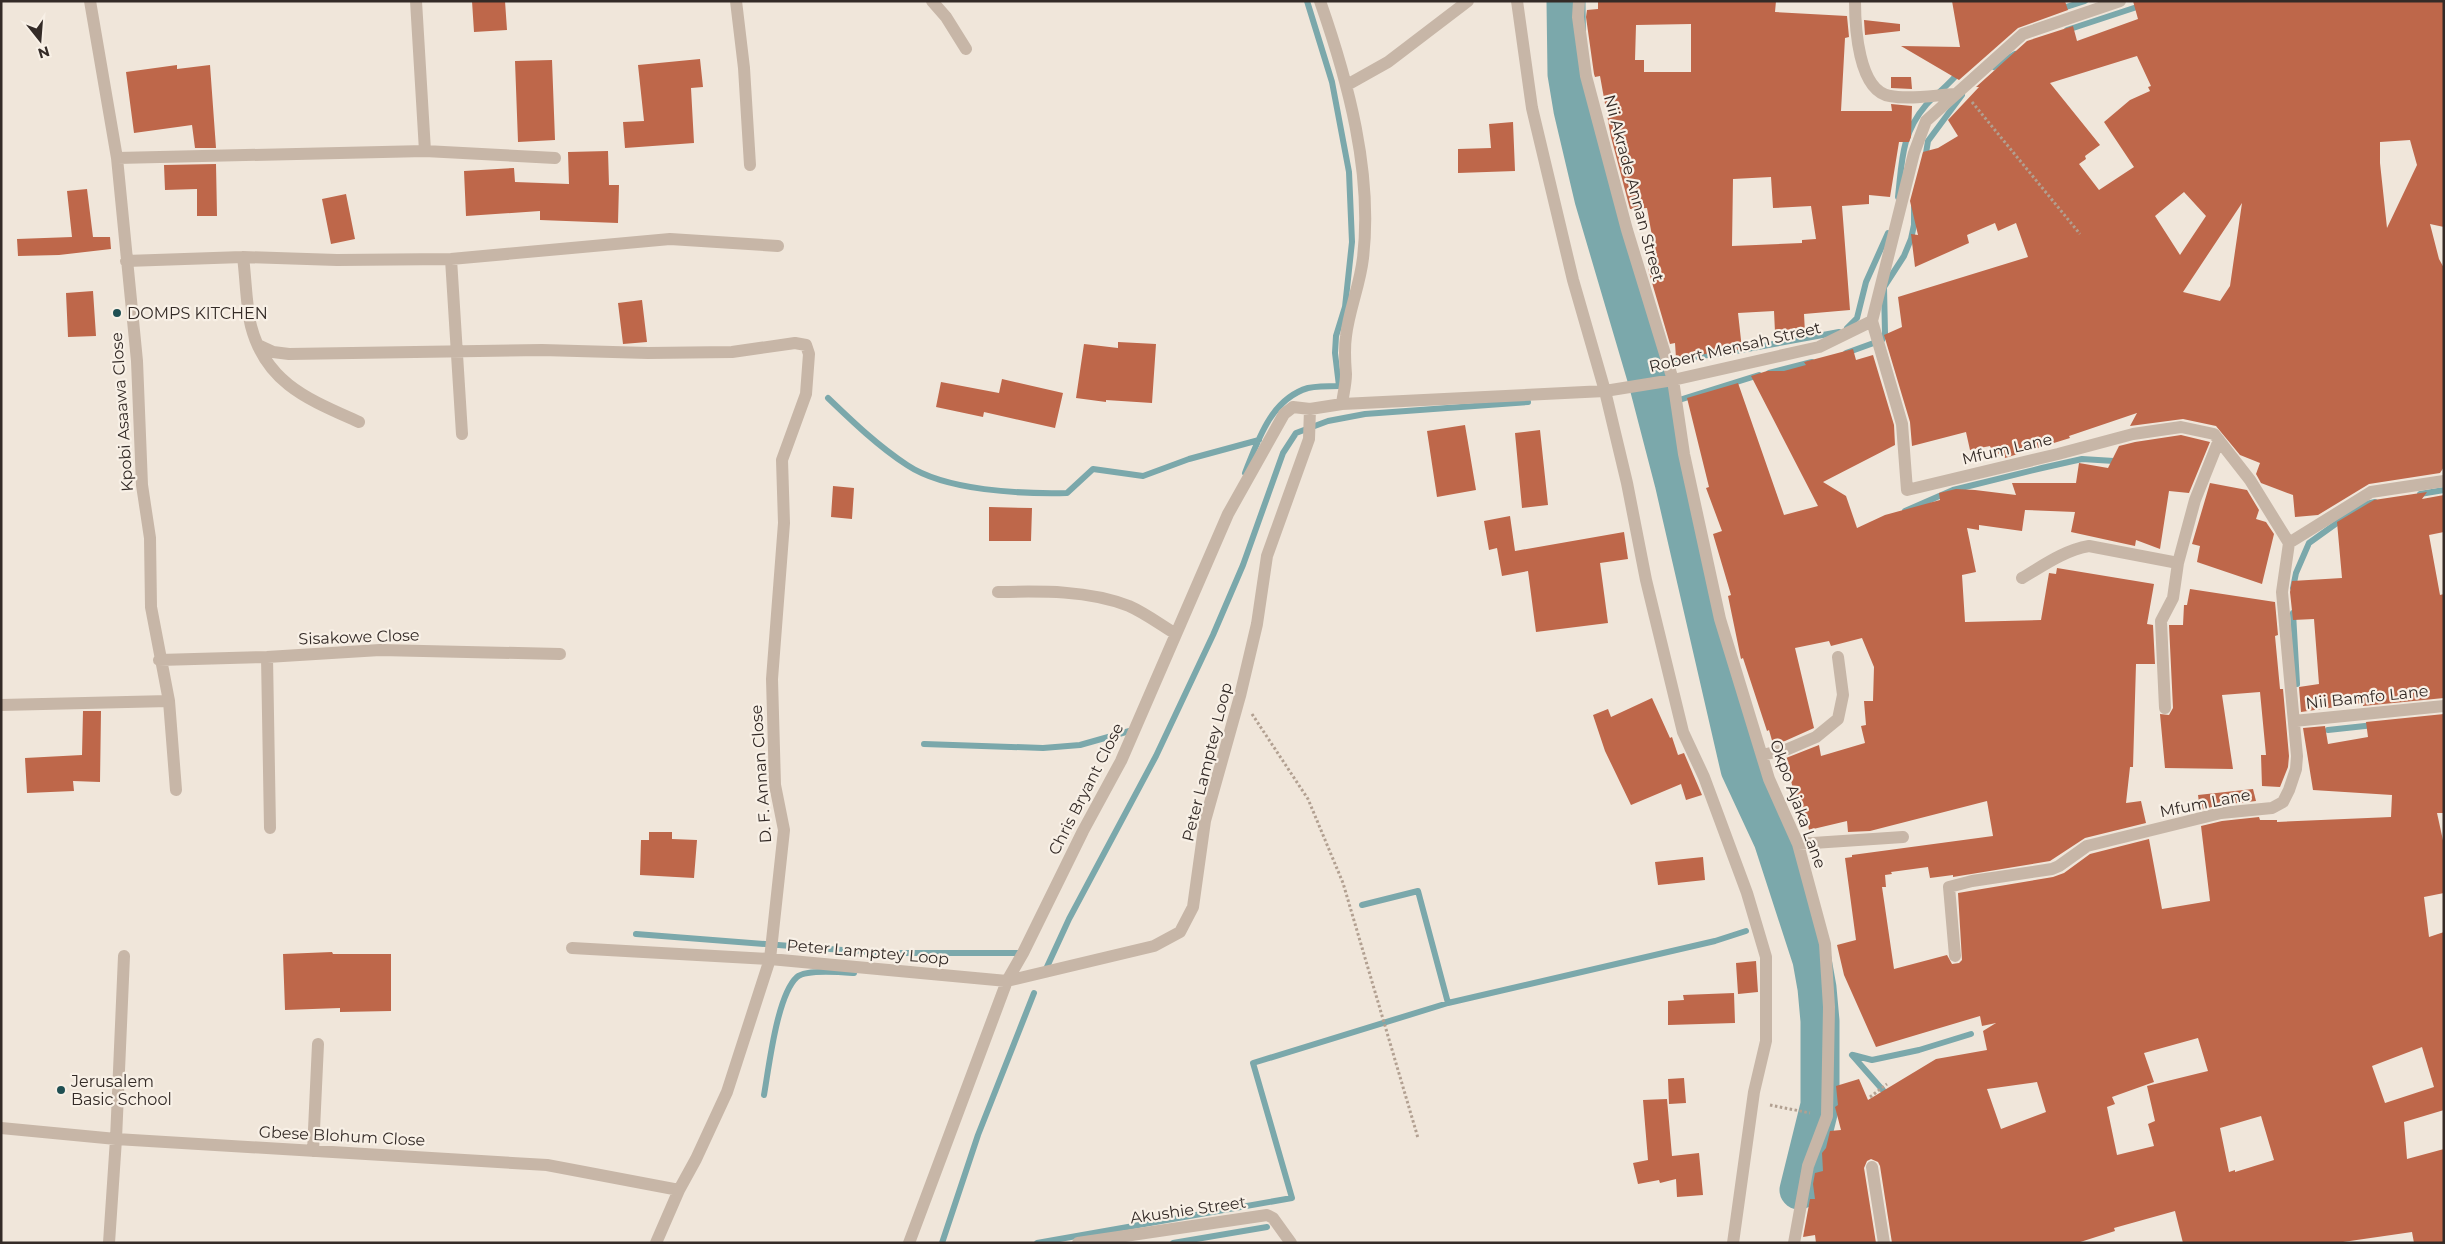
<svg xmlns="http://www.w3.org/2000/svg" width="2445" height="1244" font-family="Montserrat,sans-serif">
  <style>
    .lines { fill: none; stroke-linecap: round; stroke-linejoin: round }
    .stream { stroke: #7ba8ab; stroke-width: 6 }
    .river { stroke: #7ba8ab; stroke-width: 39 }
    .building { fill: #be674a; fill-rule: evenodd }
    .path { stroke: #b2a091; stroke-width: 3; stroke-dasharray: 2.5 2.5; stroke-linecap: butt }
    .minor { stroke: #c7b6a7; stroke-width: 12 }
    .poi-dot { fill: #1f4f52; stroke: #f8f0e6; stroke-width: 2 }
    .labels { text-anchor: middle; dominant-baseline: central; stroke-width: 4.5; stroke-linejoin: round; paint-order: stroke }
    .street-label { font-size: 16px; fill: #342b27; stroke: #f8f0e6 }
    .poi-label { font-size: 16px; fill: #342b27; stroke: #f8f0e6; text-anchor: start }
  </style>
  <rect width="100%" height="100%" fill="#f0e6da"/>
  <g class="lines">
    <path class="stream" d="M2060,9L2085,1
      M2067,30L2143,5
      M1994,67L2015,54
      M1925,159L1928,141L1962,95
      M1898,197C1902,162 1901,134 1926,105C1936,94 1950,84 1959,72
      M1847,328L1857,318L1866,282L1888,233
      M1846,353L1882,340L1885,333L1884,287L1904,256L1911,239L1914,225V205
      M1769,373L1812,362
      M1648,382L1658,361L1725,353L1839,332
      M828,398C853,422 878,446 907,465C946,491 1021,494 1067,493L1093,469L1143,476L1189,459L1259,440
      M1663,441L1676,401L1759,375
      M1245,473C1258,440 1271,399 1308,388C1318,386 1329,386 1339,386L1335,353L1336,336L1345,307L1352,242L1349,172L1332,82L1307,1
      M2420,494L2444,490
      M1905,511L1953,490L2042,468L2082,459L2114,461L2118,465
      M2293,588L2296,573L2309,543L2362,505L2375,502
      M2293,613L2297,684
      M2328,730L2374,725
      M924,744L1043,748L1080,745L1133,730
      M1362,905L1418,891L1448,1003L1715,941L1746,931
      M636,934L881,953H1023
      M1046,969L1069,919L1156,756L1213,635L1243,565L1283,453L1296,433L1328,421L1365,414L1528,402
      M1852,1055L1888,1096
      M1853,1055L1872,1060L1919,1050L1971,1034
      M764,1095C769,1067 777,995 797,977C806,969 841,972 854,973
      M942,1243L978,1135L1034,993
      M1037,1243L1292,1198L1253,1063L1448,1003
      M1173,1243L1267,1227"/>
    <path class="river" d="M1566,1L1567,74L1573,110L1594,199L1648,382L1674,482L1740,769L1773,840L1812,960L1817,988L1820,1021V1105L1799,1190"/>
  </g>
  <path class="building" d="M472,1H505L507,30L474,32Z
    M1598,1H1776L1775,12L1847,16L1849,37L1845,38L1841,111H1892L1891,104L1912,106L1911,137L1909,142H1899L1890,197L1869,195V204L1842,206L1850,310L1804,314L1805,333L1786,334V331L1775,332L1774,311L1738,313L1742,349L1676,358L1675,343L1670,344L1648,269L1657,264L1647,208L1630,209L1611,137L1600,76L1595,77L1594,74L1586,17L1587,10L1598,9ZM1691,24V72H1644V60H1635L1636,25ZM1771,177L1773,208L1811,206L1816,239L1802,240V243L1732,246L1733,179Z
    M1952,1H2065L2068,10L2018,28L1959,80L1901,46L1960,47Z
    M2133,1H2444V227L2430,224L2439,259L2444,268V467L2440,473L2369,484L2318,515L2295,517L2293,495L2261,483L2256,474L2260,463L2240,455L2216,426L2183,419L2130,426L2137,413L2069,436L2070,438L2005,458L2003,452L1993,456L1990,446L1970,450L1966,432L1912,446L1910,422L1884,335L1902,327L1898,297L2028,257L2016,223L1998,231L1995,223L1967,235L1969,243L1915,267L1911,234L1918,235L1910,201L1923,152L1938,148L1958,136L1948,120L1979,87H1976L2027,41L2073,26L2077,41L2138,19ZM2137,56L2151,86L2148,87L2150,91L2130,100L2104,122L2134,167L2099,190L2079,164L2086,159L2085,156L2100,145L2050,83ZM2410,140L2417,165L2387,228L2380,163V142ZM2184,192L2206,216L2180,255L2155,216ZM2242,203L2230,286L2220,301L2183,292Z
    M1864,20L1900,24V31L1865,35Z
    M700,59L703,87L691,88L694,143L625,148L623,122L644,121L638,65Z
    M552,60L555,140L518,142L515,61Z
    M177,65V69L210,65L216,148H195L192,125L134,133L126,72Z
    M1891,77H1911L1912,89L1891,88Z
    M1513,122L1515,171L1458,173V149L1491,148L1489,124Z
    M608,151L609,185H619L618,223L540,220V211L466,216L464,171L514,168L515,182L569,184L568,152Z
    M216,164L217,216H197V189L165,190L164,165Z
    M87,189L93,237H110L111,249L59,255L18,256L17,239L72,237L67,191Z
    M346,194L355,239L331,244L322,199Z
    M93,291L96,336L68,337L66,293Z
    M642,300L647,342L623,344L618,303Z
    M1118,342L1156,344L1152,403L1106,400V402L1076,398L1084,344L1118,348Z
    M1853,349L1856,360L1873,355L1894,425L1895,445L1823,482L1846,496L1857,528L1885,515L1940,500L1939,493L1956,489L1975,490L2016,495L2012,483H2076L2079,463L2108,468L2119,446L2135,442L2181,435L2210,442L2189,493L2169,491L2160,549L2136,540L2135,546L2071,532L2075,512L2025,510L2022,531L1979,525V530L1967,528L1976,572L1962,575L1965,622L2041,620L2049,573L2056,574L2057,568L2154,584L2147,624L2153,625L2155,664H2136L2133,767H2130L2126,803L2141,801L2146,823L2085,838L2050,861L1953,877V875L1930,878L1928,867L1891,872L1892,874L1885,875L1886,887H1882L1894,969L1947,955L1952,964L1959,963L1962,960L1958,893L2053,877L2064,873L2090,854L2149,839L2162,909L2210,901L2201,826L2222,821L2259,817L2260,820H2277V822L2391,817L2392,795L2313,790L2303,728L2325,726L2328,744L2368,737L2366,722L2444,714V813H2437L2444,845V893L2424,897L2429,937L2444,932V1110L2404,1122L2407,1159L2444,1149V1243H2414L2412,1232L2336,1243H2183L2175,1211L2114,1228L2115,1231L2077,1243H1892L1880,1166L1878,1162L1871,1159L1867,1161L1864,1168L1876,1243H1816L1815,1235L1803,1237L1810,1199H1815L1813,1184L1815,1173L1823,1171L1822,1153L1826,1148L1830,1131L1841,1130L1835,1107L1838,1105L1836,1086L1859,1079L1868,1100L1936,1059L1987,1050L1983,1031L1996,1023L1982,1026L1980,1016L1876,1047L1844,975L1837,945L1856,940L1845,858L1852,857V855L1993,836L1987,801L1870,831L1848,832L1847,821L1809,830L1806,814L1799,816L1786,758L1819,745L1821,756L1865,743L1861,726L1866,725L1864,701H1873L1874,667L1862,638L1831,646L1829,641L1795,648L1814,728L1785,741L1773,744L1769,730L1767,731L1743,658L1741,659L1728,596L1731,595L1713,534L1722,531L1706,488L1709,487L1687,398L1738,383L1784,515L1818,506L1751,376L1767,371H1784L1806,365L1804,362ZM2198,1038L2208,1071L2147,1086L2155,1121L2148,1124L2154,1146L2117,1155L2107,1107L2115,1104L2112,1097L2154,1082L2144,1053ZM2422,1047L2434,1087L2385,1103L2372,1066ZM2037,1082L2046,1112L2001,1129L1987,1089ZM2261,1116L2274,1160L2235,1172V1170L2229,1172L2220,1128Z
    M1002,379L1063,393L1055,428L984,412L983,417L936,407L941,382L999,393Z
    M1465,425L1476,490L1437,497L1427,431Z
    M1540,430L1548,505L1522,508L1515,433Z
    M2210,483L2247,490L2259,510L2256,519L2266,522L2274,534L2262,584L2197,562L2200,546L2192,544Z
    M833,486L854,488L852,519L831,517Z
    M2427,492L2422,499L2444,495V532L2429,535L2440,595L2444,594V698L2363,706V703L2301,712L2299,687L2319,684L2314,619L2293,620L2290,592L2292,581L2342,578L2337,522L2374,500Z
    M989,507L1032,508L1031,541H989Z
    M1510,516L1515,551L1624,532L1628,559L1600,563L1608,623L1536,632L1528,571L1502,576L1497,548L1489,550L1484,521Z
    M2190,589L2275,602L2278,635L2275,636L2280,689H2283L2289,756L2288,767L2280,787L2262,786L2261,755H2266L2260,692L2222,695L2233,769L2165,768L2160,714L2169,715L2173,708L2169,625H2183L2184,605H2187Z
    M1652,698L1670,738L1672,737L1678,755L1684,753L1702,795L1686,800L1681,784L1631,805L1605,751L1593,715L1608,709L1611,717Z
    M83,711H101L100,782L73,781L74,791L27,793L25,758L82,755Z
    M2253,789L2256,801L2220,805L2200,810L2198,795Z
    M649,832H672V839L697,840L694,878L640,875L641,840H649Z
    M1703,857L1705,880L1658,885L1655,862Z
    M332,952L333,954H391V1011L340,1012V1008L285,1010L283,954Z
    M1756,961L1758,992L1738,994L1736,963Z
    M1734,993L1735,1023L1668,1025V1001L1684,1000L1683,995Z
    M1684,1078L1686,1103L1669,1104L1668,1079Z
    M1667,1099L1672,1156L1699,1153L1703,1195L1677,1197L1676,1179L1660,1183L1659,1180L1638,1184L1633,1163L1648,1160L1643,1100Z"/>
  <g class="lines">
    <path class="path" d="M1972,102L2080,234
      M1252,714L1308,799L1343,883L1418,1138
      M1870,1097L1887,1084
      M1770,1105L1810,1113"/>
    <path class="minor" d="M90,1L117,158L137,361L142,485L150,538L151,607L169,701L176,790
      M416,1L425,151
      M736,1L744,68L750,165
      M932,1L946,17L966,49
      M1320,1C1348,81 1373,173 1363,258C1360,285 1349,310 1346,336C1344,350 1345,361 1346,374C1346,384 1343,395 1342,404
      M1517,1L1532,108L1573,280L1605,391L1627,483L1646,580L1683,732L1704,777L1747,893L1766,957V1041L1754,1092L1733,1243
      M1579,1L1578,17L1586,76L1627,230L1673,380L1684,454L1720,619L1769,779L1798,844L1825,944L1829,1007L1827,1116L1808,1166L1794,1243
      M1855,1C1855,26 1858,91 1890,96C1911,100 1935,95 1956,94
      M1347,85L1388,62L1468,1
      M117,158L425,151L555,158
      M243,257C246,280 246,305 251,326C266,384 310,400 359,422
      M451,259L462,434
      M126,261L243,257L337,260L451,259L670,239L778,246
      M1872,321L1902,424L1907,490L2058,454L2133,434L2181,427L2214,434L2250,480L2289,543L2282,592L2297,756L2296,769L2289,790L2283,802L2272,808L2221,813L2087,846L2059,866L2052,869L1972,881L1949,887L1955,956
      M260,346L273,352L289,354L542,350L648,353L732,352L795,343L806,345L809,354L806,394L782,460L784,523L772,679L775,785L784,830L770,959L727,1092L696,1159L679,1190L656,1243
      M2289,543L2371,492L2444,481
      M2022,578C2044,565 2065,550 2089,546L2178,563
      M998,592C1041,591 1088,590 1129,606C1145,613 1161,625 1176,634
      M267,657L270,828
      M159,660L267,657L380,650L560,654
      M1,705L169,701
      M2165,708L2161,621L2173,598L2178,563L2195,500L2219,440
      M2294,721L2444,706
      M1762,755L1788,749L1816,737L1838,719L1843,695L1838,657
      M1798,844L1903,837
      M572,948L770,959L1007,981L1154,946L1180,932L1193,907L1205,821L1240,696L1257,624L1267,556L1309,439L1310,409
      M1,1128L116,1139L547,1165L679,1190
      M313,1151L318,1044
      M1872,1167L1884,1243
      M109,1243L116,1139L124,956
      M909,1243L1007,981L1023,953L1083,831L1121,761L1228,514L1284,414L1293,407L1310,409L1342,404L1605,391L1673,380L1819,347L1872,321L1914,153L1926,121L2023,34L2120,1
      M1078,1243L1267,1215L1273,1218L1291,1243"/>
  </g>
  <g class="poi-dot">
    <circle cx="117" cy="313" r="5"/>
    <circle cx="61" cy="1090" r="5"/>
  </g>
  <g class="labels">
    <g class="street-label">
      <text transform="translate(1634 188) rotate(75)">Nii Akrade Annan Street</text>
      <text transform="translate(1735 347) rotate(-13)">Robert Mensah Street</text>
      <text transform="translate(122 412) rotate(-94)">Kpobi Asaawa Close</text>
      <text transform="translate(2007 449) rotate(-13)">Mfum Lane</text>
      <text transform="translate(359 637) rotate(-2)">Sisakowe Close</text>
      <text transform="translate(2367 697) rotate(-6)">Nii Bamfo Lane</text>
      <text transform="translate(1207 762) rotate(-76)">Peter Lamptey Loop</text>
      <text transform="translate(761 774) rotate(-94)">D. F. Annan Close</text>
      <text transform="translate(1086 789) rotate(-63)">Chris Bryant Close</text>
      <text transform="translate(2205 803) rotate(-11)">Mfum Lane</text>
      <text transform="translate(1798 804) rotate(70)">Okpo Ajaka Lane</text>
      <text transform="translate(868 952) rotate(5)">Peter Lamptey Loop</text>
      <text transform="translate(342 1136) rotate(3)">Gbese Blohum Close</text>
      <text transform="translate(1188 1210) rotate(-8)">Akushie Street</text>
    </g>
    <g class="poi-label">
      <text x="127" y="313">DOMPS KITCHEN</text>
      <text x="71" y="1081">Jerusalem<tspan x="71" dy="18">Basic School</tspan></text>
    </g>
  </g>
  <rect width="2445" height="1244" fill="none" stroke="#342b27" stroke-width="5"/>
  <g transform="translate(40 40) rotate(163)" stroke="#f8f0e6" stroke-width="4" paint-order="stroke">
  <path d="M0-4L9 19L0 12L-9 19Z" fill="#342b27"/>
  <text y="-8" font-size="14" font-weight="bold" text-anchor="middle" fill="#342b27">N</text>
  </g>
</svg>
